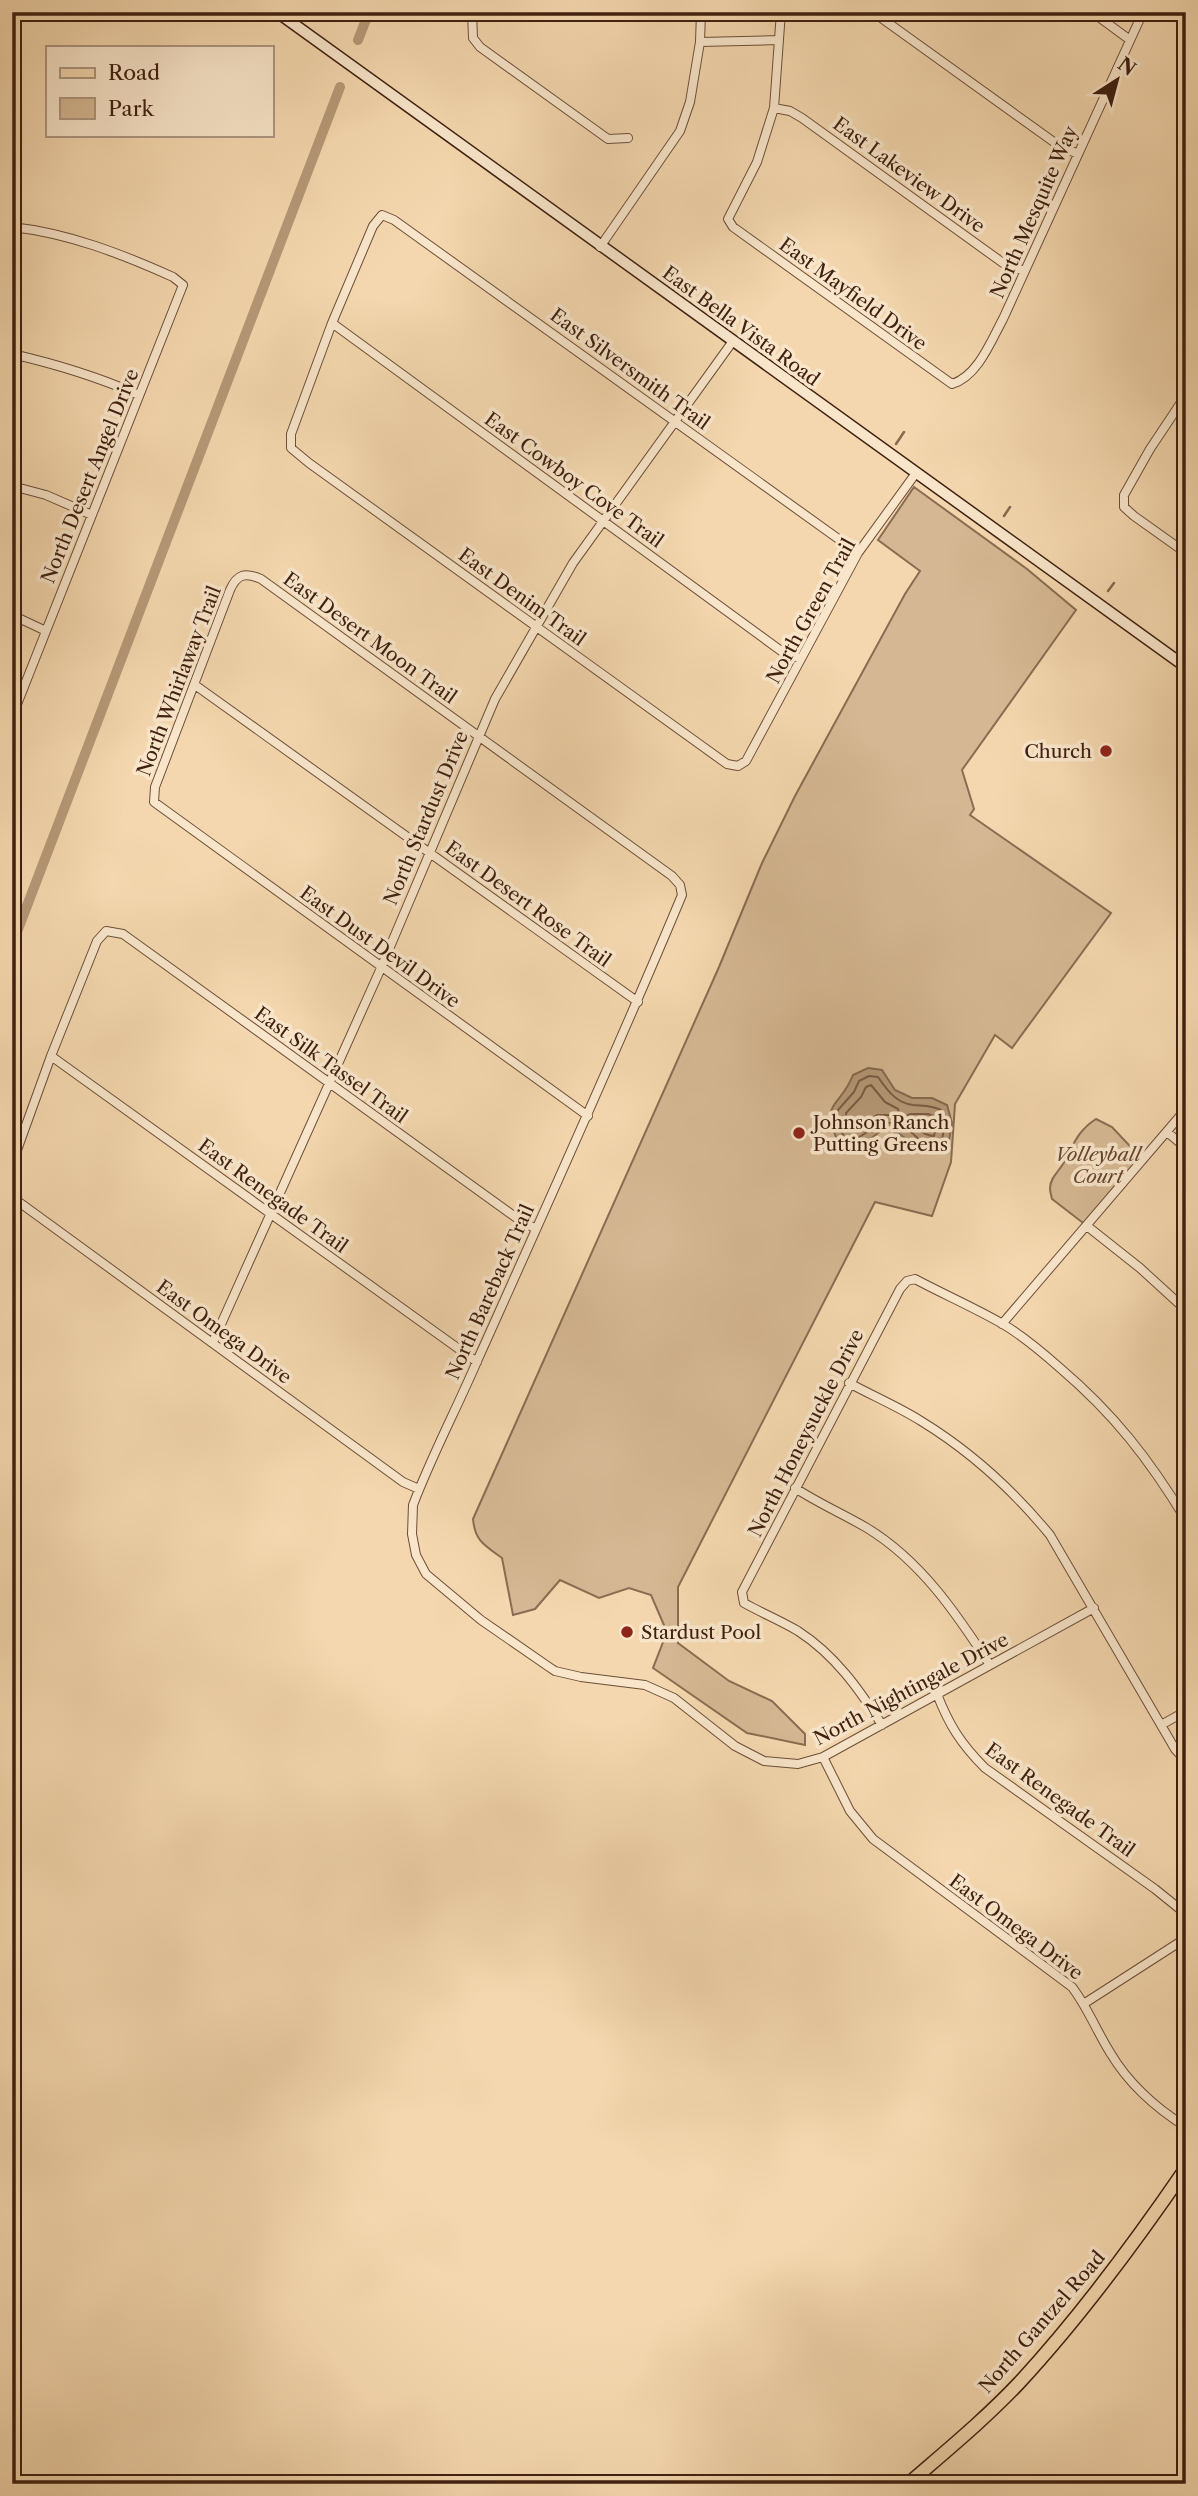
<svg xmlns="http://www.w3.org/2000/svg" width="1198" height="2496" font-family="'Libre Caslon Text',serif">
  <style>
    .green { fill: #d5b893; stroke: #8a6c52; stroke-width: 2 }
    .water { fill: #b69978; stroke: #86694e; stroke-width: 2 }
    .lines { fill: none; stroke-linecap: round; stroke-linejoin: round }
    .shore { stroke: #7a5c44; stroke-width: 2 }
    .stream { stroke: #86694e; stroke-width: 2.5 }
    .canal { stroke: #b69978; stroke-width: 10 }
    .street-casing { stroke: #6c4e38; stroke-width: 10 }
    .secondary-casing { stroke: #3f2010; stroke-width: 13 }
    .primary-casing { stroke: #3f2010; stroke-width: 15 }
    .street { stroke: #f8e5ca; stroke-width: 8 }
    .secondary { stroke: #f8e5ca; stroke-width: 10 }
    .primary { stroke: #f4d7ae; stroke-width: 12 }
    .poi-dot { fill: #8f2418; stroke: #f8e5ca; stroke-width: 2.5 }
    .labels { text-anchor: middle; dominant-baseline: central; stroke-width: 7; stroke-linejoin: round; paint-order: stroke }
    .street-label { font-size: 19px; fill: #3f2010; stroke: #f8e5ca }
    .poi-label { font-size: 19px; fill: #3f2010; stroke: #f8e5ca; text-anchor: start }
    .park-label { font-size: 19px; font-style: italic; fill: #644631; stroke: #f8e5ca }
  </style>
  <rect width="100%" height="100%" fill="#f4d7ae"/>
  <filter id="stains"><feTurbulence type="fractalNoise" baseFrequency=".00286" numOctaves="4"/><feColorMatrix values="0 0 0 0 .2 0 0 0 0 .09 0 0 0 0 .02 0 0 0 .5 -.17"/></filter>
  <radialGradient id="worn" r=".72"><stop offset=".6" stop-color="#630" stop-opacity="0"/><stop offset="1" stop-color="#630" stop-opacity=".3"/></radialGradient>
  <path class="green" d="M914,487L1027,569L1076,610L962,770L974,809L970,815L1111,913L1012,1048L995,1035L955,1104L951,1162L932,1216L875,1202L678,1587V1643L729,1681L772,1701L805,1734V1745L747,1733L653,1668L667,1632L651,1595L629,1588L599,1598L560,1580L535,1609L513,1615L502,1558C484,1545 475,1541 473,1519L719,967L762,863L795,796L905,594L920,571L878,540Z
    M1096,1119L1112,1127L1144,1161L1087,1226L1052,1199C1051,1195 1050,1192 1050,1188C1050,1178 1059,1171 1063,1164C1074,1145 1076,1132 1096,1119Z"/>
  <path class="water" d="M868,1068L882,1070L895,1090L912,1098H932L947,1105L952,1123L947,1152C912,1159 912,1132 883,1129L864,1144L852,1149L839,1144C819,1100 839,1110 853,1075Z"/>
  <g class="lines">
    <path class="shore" d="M869,1076L878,1077C887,1090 896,1103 913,1105C924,1106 931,1105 941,1110L945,1124L941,1145C922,1151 919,1136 906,1128C900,1124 891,1123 883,1122L853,1141L845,1139L838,1124V1110L854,1092L859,1081Z
      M871,1085L885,1102L898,1109L899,1113L896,1115H877L852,1131L847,1122L846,1113L861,1097L866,1087Z
      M911,1114H928L934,1116L936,1124L934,1136C924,1136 910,1124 908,1115Z"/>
    <path class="stream" d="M896,444L904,432
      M1004,516L1010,507
      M1108,591L1114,583"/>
    <path class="canal" d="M358,40L369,12
      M12,945L340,87"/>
    <defs>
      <path id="street" d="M472,12L473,38L480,47L608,139L628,138
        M781,12L774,108L757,162L728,219L733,227L952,384C978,376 991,341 1003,319L1143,12
        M873,12L1058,145L1078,154
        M1092,12L1130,40
        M700,42L779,40
        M774,108L790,111L802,118L1003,263L1024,271
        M12,227C68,233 122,254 173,277L183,285L12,717
        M600,247L680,131L690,102L700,42L701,12
        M332,323L784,653L801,659
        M12,354C56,364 98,377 139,395
        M1186,395L1150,449L1124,495V507L1134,516L1186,553
        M12,486L46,495L92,515
        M858,553L394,220L382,215L373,226L332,323L291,434V448L309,463L727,764L738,766L746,761L858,553L916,473
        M12,615L46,631
        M195,685L638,1002
        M51,1056L477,1362
        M588,1116L154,802L155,787L230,590C237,574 245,572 261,579L672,876L680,885L682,895C617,1051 547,1205 478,1359C457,1408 432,1455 413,1505L412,1534L416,1555L426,1574L481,1620L549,1667L555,1671L581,1677L645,1685L674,1698L735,1746L764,1761L798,1764L823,1757L1094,1608
        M1167,1132L1186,1148
        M12,1164L51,1056L97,941L106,931L123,934L518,1219L536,1229
        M12,1197L403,1482L419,1489
        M1087,1226L1140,1268L1186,1310
        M1002,1324L1186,1109
        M213,1342L381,968L495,699L573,563L733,341
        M849,1383C873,1396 899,1407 921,1421C970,1451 1013,1490 1050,1535L1175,1749L1186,1761
        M795,1488C818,1503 843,1514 867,1528C921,1561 956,1613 990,1665
        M937,1694C949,1725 961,1744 985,1768L1155,1889L1186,1914
        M882,1725C859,1689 835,1655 798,1631C781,1621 762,1613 744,1603L742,1592L900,1289L907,1281L915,1279C943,1294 973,1307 1001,1323C1022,1335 1042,1352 1060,1368C1114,1414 1149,1459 1186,1520
        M1161,1725L1186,1711
        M823,1757L850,1811L873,1839L1072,1987C1088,2008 1097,2032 1111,2054C1129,2084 1156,2108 1186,2127
        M1085,2003L1186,1938"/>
      <path id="secondary" d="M277,12L1186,667"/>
      <path id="primary" d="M908,2484C946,2451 985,2419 1019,2383C1081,2316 1134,2244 1186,2168"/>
    </defs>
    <use href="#street" class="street-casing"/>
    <use href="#secondary" class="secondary-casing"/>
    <use href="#primary" class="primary-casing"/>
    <use href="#street" class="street"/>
    <use href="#secondary" class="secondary"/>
    <use href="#primary" class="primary"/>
  </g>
  <g class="poi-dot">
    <circle cx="1106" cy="751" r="7"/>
    <circle cx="799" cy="1133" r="7"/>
    <circle cx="627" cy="1632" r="7"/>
  </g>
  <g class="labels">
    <g class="street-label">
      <text transform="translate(909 175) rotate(36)">East Lakeview Drive</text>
      <text transform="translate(1034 212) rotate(-66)">North Mesquite Way</text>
      <text transform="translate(853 294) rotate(36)">East Mayfield Drive</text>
      <text transform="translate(741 326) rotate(36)">East Bella Vista Road</text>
      <text transform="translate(630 369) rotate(36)">East Silversmith Trail</text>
      <text transform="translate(90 476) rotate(-68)">North Desert Angel Drive</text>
      <text transform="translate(574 480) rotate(36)">East Cowboy Cove Trail</text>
      <text transform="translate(522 597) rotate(36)">East Denim Trail</text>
      <text transform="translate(811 611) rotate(-61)">North Green Trail</text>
      <text transform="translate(370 638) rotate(36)">East Desert Moon Trail</text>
      <text transform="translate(179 681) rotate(-69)">North Whirlaway Trail</text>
      <text transform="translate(426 818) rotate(-67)">North Stardust Drive</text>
      <text transform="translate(528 904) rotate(36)">East Desert Rose Trail</text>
      <text transform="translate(380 947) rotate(36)">East Dust Devil Drive</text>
      <text transform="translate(331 1065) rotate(36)">East Silk Tassel Trail</text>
      <text transform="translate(273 1196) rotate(36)">East Renegade Trail</text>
      <text transform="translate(490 1292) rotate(-66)">North Bareback Trail</text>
      <text transform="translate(224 1332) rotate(36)">East Omega Drive</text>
      <text transform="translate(806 1433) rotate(-63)">North Honeysuckle Drive</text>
      <text transform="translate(911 1689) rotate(-28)">North Nightingale Drive</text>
      <text transform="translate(1060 1800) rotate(36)">East Renegade Trail</text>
      <text transform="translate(1016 1927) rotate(37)">East Omega Drive</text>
      <text transform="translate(1042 2322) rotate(-49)">North Gantzel Road</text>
    </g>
    <g class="poi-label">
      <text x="1092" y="751" text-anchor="end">Church</text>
      <text x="813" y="1122">Johnson Ranch<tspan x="813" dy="22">Putting Greens</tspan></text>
      <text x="641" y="1632">Stardust Pool</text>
    </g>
    <g class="park-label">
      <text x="1098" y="1154">Volleyball<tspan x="1098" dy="22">Court</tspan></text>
    </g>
  </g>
  <rect width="1198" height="2496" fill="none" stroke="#f4d7ae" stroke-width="42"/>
  <rect x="14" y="14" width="1170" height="2468" fill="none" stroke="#3f2010" stroke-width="3.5"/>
  <rect x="21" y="21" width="1156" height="2454" fill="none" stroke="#3f2010" stroke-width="2"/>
  <rect x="46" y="46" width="228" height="91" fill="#f8e5ca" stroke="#ae9680" stroke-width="2"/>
  <rect x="60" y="68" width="35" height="10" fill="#f4d7ae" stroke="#ae9680" stroke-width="2"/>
  <text x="108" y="80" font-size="21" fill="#3f2010">Road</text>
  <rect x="60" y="98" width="35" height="21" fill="#d5b893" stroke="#ae9680" stroke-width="2"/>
  <text x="108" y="116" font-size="21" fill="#3f2010">Park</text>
  <g transform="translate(1117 80) rotate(36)" stroke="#f8e5ca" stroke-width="5" paint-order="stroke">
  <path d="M0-5L12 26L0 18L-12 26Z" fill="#3f2010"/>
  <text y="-10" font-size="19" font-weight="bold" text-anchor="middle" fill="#3f2010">N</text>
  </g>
  <rect width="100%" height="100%" filter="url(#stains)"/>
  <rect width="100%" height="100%" fill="url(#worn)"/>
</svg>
